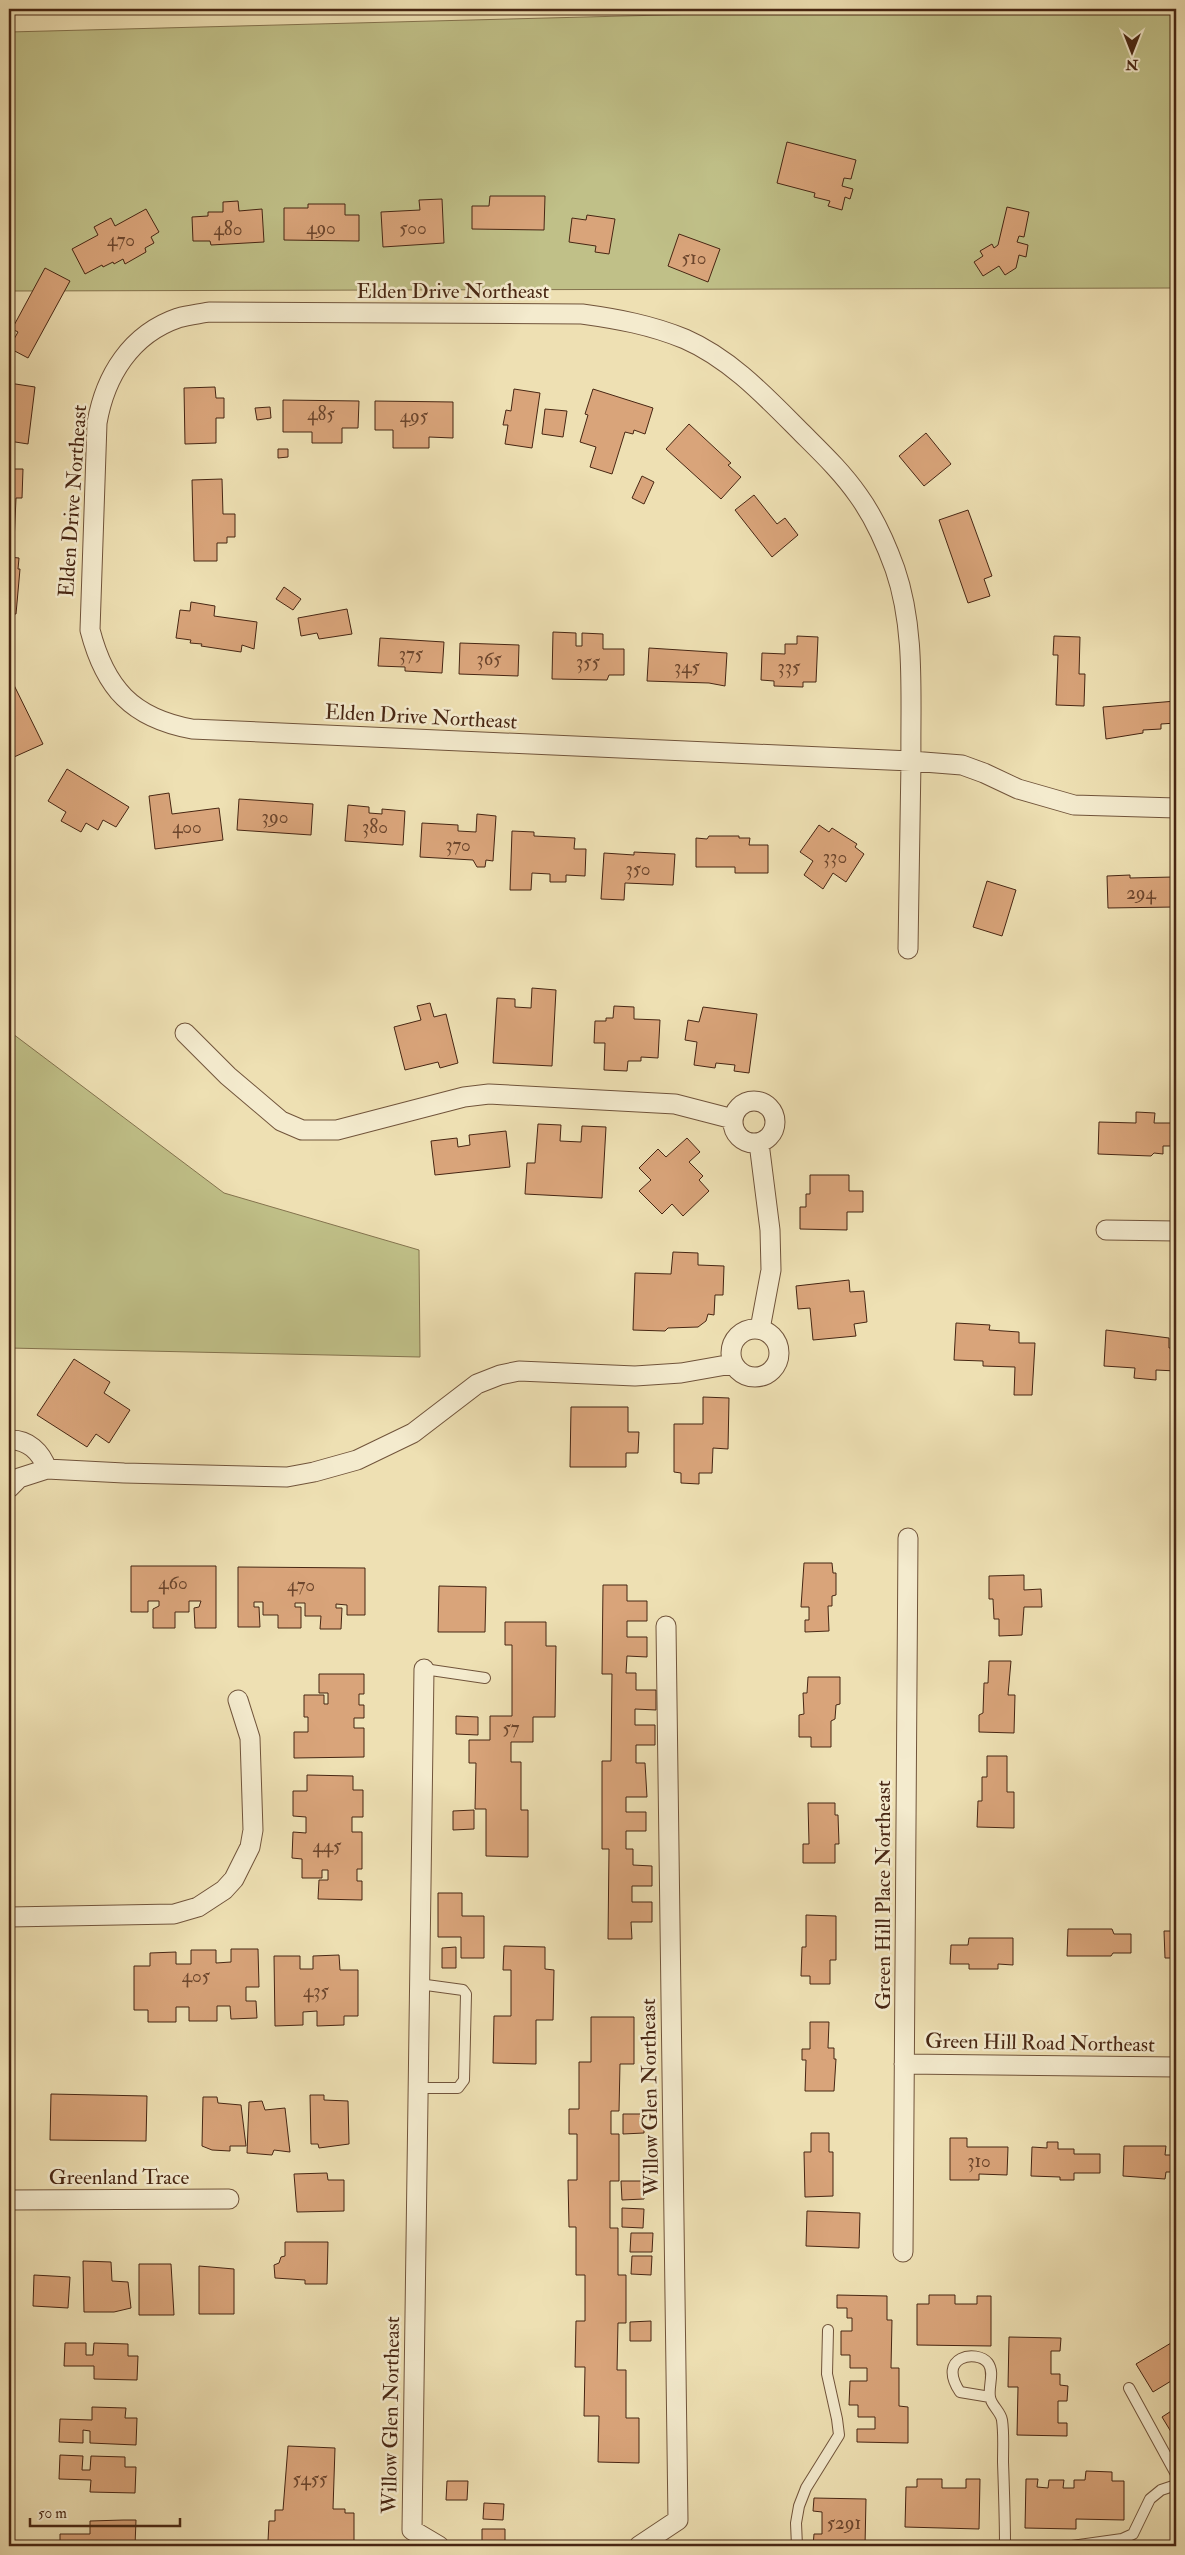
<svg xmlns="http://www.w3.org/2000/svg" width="1185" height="2555" font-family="'IM FELL Double Pica',serif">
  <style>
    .green { fill: #c0c088; stroke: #84734e }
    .building { fill: #d9a47a; stroke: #472613 }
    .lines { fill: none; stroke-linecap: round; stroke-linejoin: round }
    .service-casing { stroke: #71543b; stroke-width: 12 }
    .minor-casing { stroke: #71543b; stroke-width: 21 }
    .service { stroke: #f4ebce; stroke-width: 10 }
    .minor { stroke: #f4ebce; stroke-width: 19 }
    .labels { text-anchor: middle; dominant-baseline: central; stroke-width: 5; stroke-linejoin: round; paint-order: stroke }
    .number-label { font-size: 19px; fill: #6c462d }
    .street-label { font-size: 21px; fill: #472613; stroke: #f4ebce }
  </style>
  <rect width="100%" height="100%" fill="#eee0b3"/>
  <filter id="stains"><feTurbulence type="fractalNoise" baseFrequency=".004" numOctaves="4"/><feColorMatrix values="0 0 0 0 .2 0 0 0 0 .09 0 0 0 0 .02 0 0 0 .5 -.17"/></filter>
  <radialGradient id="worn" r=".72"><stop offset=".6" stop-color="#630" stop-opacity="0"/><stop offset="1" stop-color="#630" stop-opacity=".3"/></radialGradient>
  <path class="green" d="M894,9H1176V288L9,291V32Z
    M9,1031L224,1193L419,1250L420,1357L9,1348Z"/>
  <path class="building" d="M787,142L856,160L851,179L844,178L842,186L853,189L850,199L845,197L842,210L828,206L830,201L814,197L815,193L777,183Z
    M490,196H545L544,230L472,229V206H489Z
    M442,199L444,243L383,247L381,212L420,210L419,200Z
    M238,201L239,211L262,209L264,242L211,245L210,241H193L192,217L208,216V212H223V202Z
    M308,204H345V215H359V241L284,240V208H308Z
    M1007,207L1029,212L1024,237L1019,236L1017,242L1028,245L1026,257L1019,255L1016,268L1005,275L999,266L983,276L974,262L983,256L980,251L992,244L994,248L998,245Z
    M146,209L159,232L151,237L154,243L145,248L146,252L125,264L123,259L114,264L113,262L103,267L102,265L85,274L72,249L98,235L94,227L111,218L115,226Z
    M587,215L615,219L609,254L595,252L596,246L569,242L572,218L586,220Z
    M679,234L720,249L708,282L668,266Z
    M45,268L70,281L28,358L9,348L18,332L12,329Z
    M9,383L35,387L28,444L9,441Z
    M215,387L216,398H224V418H216V443L185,444L184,388Z
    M514,389L540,393L532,448L505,444L508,425H503L506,410L511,411Z
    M593,389L653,408L645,434L634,430L633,434L625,432L612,474L590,467L596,447L580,442L588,415L585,414Z
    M283,400L359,401L358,428H342V443H312V432H283Z
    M375,401L453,402V438L429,437V448H393V430H375Z
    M270,407L271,418L257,420L255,408Z
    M545,409L567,411L563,437L542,434Z
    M689,424L731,463L728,465L741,477L721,499L666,449Z
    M926,433L951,464L924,486L899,456Z
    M278,449H288V457L278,458Z
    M9,469H23L22,498H16L14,543H9Z
    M642,476L654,482L644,504L632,498Z
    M222,479L223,514H235V537H227V543H217V561H194L192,480Z
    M754,495L777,524L785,518L798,535L772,557L735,510Z
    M968,510L992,576L984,579L990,596L968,603L939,520Z
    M9,557L19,558L18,569H20L16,614H12L10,643Z
    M284,587L301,599L293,610L276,599Z
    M191,602L215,606L214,616L257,622L254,649L242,645L241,652L201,646L202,644L190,643L191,640L176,638L180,610L190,611Z
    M347,609L352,634L319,639L317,633L301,636L298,618Z
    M553,632L576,633V646H582V633L603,634V649H624V675H609L607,680L552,679Z
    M797,636L818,637L816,682H803V687L774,686V681L761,680L762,653L785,654V644H797Z
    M1054,636L1080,637L1079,674H1085L1084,706L1056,705L1058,655H1053Z
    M380,638L444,642L442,673L405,671V667L378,666Z
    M460,643L519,645L518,676L459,674Z
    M649,648L727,653L725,686L709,683L647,681Z
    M9,675L43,744L14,757L9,746Z
    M1176,701V723L1161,724V729L1143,730V733L1106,739L1103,707Z
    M67,769L129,807L116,827L103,820L98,830L86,823L81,832L61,821L66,812L48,801Z
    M169,793L172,814L219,808L223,840L155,849L149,796Z
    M239,799L313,804L311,835L237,830Z
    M348,805L369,807V813L382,814V809L405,811L403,845L345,841Z
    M477,814L496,816L493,861L486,860L485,867H477L473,860L420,857L422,823L458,825V831L476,832Z
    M819,825L829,832L832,828L857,844L855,847L864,854L846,882L833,873L823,889L804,875L813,861L800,852Z
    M512,831L534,832V836L575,838L574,849H586L585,876L566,875V882H550V874L532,873L531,890H510Z
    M709,836H739V838H750L749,845H768V873H735V867H696V838L707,839Z
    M634,852L675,854L673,885L625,883L624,900L601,899L604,853L634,855Z
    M1130,875V878L1173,877L1174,907L1108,908L1107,876Z
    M987,881L1016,890L1002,936L973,927Z
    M532,988L556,990L552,1066L493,1063L497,998L515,999V1007L531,1008Z
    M430,1003L434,1017L446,1014L458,1063L440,1068L438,1062L405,1070L394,1027L421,1020L417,1006Z
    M614,1006L634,1007V1019L660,1020L658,1058L641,1057V1061H628L627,1071L604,1070L605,1043H594L595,1021H606V1018H613Z
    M703,1007L757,1014L749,1073L734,1071L735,1065L716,1063L715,1068L694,1065L697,1042L685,1040L688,1020L699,1022Z
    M1136,1112L1155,1113L1154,1123H1176V1146H1163V1154L1154,1153L1151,1156L1098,1154L1099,1122L1136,1123Z
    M538,1124L561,1125L560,1141L581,1142L582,1126L606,1127L602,1198L525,1194L527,1163H535Z
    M506,1131L510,1167L435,1175L431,1141L457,1138L458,1147L470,1145L469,1135Z
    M687,1138L700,1152L689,1162L703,1176L699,1180L709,1191L683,1216L672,1204L662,1214L639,1191L651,1180L639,1168L658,1149L666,1157Z
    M810,1175H849V1191H863V1212H847V1230L800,1229V1207H806V1194H810Z
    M673,1252L698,1253V1265L724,1266L723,1295H715L714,1315L708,1314L706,1321L698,1327L668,1328L665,1331L633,1330L635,1273L671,1274Z
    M849,1280L850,1292L864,1291L867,1322L854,1324L856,1336L813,1340L810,1308L798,1309L796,1286Z
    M956,1323L990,1325L989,1330L1019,1332V1343H1035L1032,1395H1014L1015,1367L983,1366V1361L954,1360Z
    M1106,1330L1169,1338V1348H1176V1371L1156,1370V1380L1134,1378L1135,1368L1104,1366Z
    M74,1359L110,1382L104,1393L130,1410L109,1443L96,1434L87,1447L37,1415Z
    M703,1397L729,1398L728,1449L713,1448L712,1473H699V1484L681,1483V1473L674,1472V1424H703Z
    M571,1407H628V1432H639L638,1453H626V1467H570Z
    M804,1563H832L833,1573H836V1595L832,1596V1606H828L829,1631L805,1632V1620H809V1607H801Z
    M131,1566H216V1628H195L194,1608L199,1607L201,1601H189V1612H175V1628H153V1609L159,1606V1601H148V1612H131Z
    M238,1567L365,1568V1615H347V1605L336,1604V1608H342L341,1629H320L321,1616H305V1603H295V1607H301V1628H278V1615H263V1602H254V1607H259L260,1627H238Z
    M1024,1575V1590L1041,1589L1042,1607H1024L1022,1635L999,1636V1619H994L993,1599H989V1576Z
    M603,1585H627V1601H647V1621H627V1637H647V1657L627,1656L626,1673H636V1690H656V1710L635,1709V1725H655V1745H636V1763H645L647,1797H626V1812H646V1831H626V1849H633V1865L652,1866V1886H632V1902H652V1922H631L632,1939H608L609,1849H602V1761H611L612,1674H602Z
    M439,1586L486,1587L485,1632H438Z
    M505,1622H546V1646H556L555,1717H533V1742H511V1762H521V1810H528V1857L486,1856V1809H475L476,1763H469V1740H490V1716H512V1645H505Z
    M989,1661H1011L1008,1695H1015L1014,1733L979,1732V1715L983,1713L984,1683H988Z
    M319,1674H364V1694H359V1705H364V1718H354V1728H364V1757L294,1758V1732H308V1717H304V1695H324V1704H328V1693H319Z
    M808,1677H840V1704L836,1705L835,1719L831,1721V1747H811V1737H799V1715L804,1714L803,1693H807Z
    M456,1716L478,1717V1735L456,1734Z
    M987,1756H1007V1792H1014V1828L977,1827L978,1801H982V1777H987Z
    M307,1775L353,1776V1790H363V1817H352V1832H362V1869H357V1881H362V1900L318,1899L319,1880H328V1870H322V1878H302V1859L292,1858L293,1832L306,1833V1817L293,1816V1791H307Z
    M808,1803H835V1815H838L839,1844H835V1863H803V1844H809Z
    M474,1810V1829L453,1830V1811Z
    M438,1893H462V1916H484V1958H461V1937H438Z
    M806,1915L836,1916V1960H830V1984H810V1976H801L802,1947H806Z
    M1068,1929H1112L1114,1934H1131V1953H1113L1111,1956H1067Z
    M1164,1931H1176V1958H1165Z
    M969,1938H1013V1965L998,1964V1969H969V1964H950L951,1945H968Z
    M504,1946L545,1947V1969L554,1970L553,2020H536V2064L493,2063L494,2016H511V1970H503Z
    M456,1947V1968H442V1948Z
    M231,1949H258L259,1987H246V2001H256L257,2018L231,2019L230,2006H217V2021H189V2007H176V2022H148V2010H134V1966H150V1953L176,1952V1964H191V1950H216V1963L231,1962Z
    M339,1955L340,1970H358V2016H344V2025L317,2026V2011L303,2012V2025L275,2026L274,1956H300V1969H313V1956Z
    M591,2017H634V2064H620L619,2111H611V2134H619V2181H610V2228H618V2275H626V2323H618L617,2370H626V2418H639V2463L598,2462L599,2416H584L585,2367H575L576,2321H585V2275H576V2227H569L568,2180H577V2134H569V2109H579V2062H591Z
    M810,2022H829L828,2048H834V2059H836L834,2091H805L806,2060H802V2049H810Z
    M51,2094L147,2096L146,2141L50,2140Z
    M310,2095H324V2100L348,2101L349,2144L319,2148L318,2144H311Z
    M203,2097H217L218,2103L241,2105L246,2146H230V2151L212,2150L202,2146Z
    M262,2101L265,2110L285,2108L290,2152L274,2150L272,2155L247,2153L249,2102Z
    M623,2114H644V2133L623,2134Z
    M811,2133H829V2152H833V2196L805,2197L804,2152H811Z
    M950,2138H967V2147H1008L1007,2175L979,2174V2180H950Z
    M1047,2142H1058V2149H1074V2154H1100V2173H1074V2180H1060V2177L1031,2176L1032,2147L1047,2148Z
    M1124,2146H1166L1165,2155H1176V2172H1166L1165,2179L1123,2176Z
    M327,2173L328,2180H344V2211L297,2212L294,2174Z
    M621,2181H643L644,2199L622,2200Z
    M622,2208L644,2209L643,2228L622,2227Z
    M807,2211L860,2213L859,2248L806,2246Z
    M631,2233H653L652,2252H630Z
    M285,2242H328L327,2284H305V2280L275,2278L274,2265L279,2263L281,2257L285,2256Z
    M632,2256H652L651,2275L631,2274Z
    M83,2261L111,2262L112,2281L128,2282L131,2308L114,2312H84Z
    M139,2264H171L174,2315H139Z
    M199,2266L234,2269V2314H199Z
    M34,2275L70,2277L68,2308L33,2306Z
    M837,2295L887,2296V2320H892L891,2368H899V2406L908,2407V2443L857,2442V2429H875V2417H858V2405H849L850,2381H867V2368H850V2355H841V2331H852V2318H847V2308H837Z
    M929,2295H955V2304H977V2296H991V2346L917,2345V2304H929Z
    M651,2321V2341H630V2322Z
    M1009,2337L1061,2338L1060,2351H1051V2374H1060V2385L1068,2386L1067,2401H1058V2423H1067V2436L1017,2435L1018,2387H1008Z
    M1176,2340V2378L1153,2392L1136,2364Z
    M65,2343H86V2355H93L94,2343L128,2344V2356H138L137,2380L94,2379V2366H64Z
    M92,2407L126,2408L125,2418H137L136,2445L90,2443V2431L83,2430V2443L59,2442L60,2419L92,2420Z
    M1176,2408V2440L1162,2417Z
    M288,2446L335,2448L333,2509H345V2513H354V2541H344L343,2546H274L275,2541H268L269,2521H275V2510H283Z
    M60,2455L83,2456L82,2470H90L91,2456L125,2457V2467H136L135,2493L90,2492L91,2480L59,2479Z
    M1086,2471L1112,2472V2481H1124V2520L1076,2519V2529L1025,2528L1026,2479H1038L1037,2487L1048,2488L1049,2480H1064L1063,2488H1074V2480H1085Z
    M917,2479H942V2488H966V2479H980L979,2529L905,2527L906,2487H917Z
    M447,2481H468L467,2500H446Z
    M814,2498L866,2499L865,2546H813L814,2534H822V2512L813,2511Z
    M484,2503L504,2504L503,2520L483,2519Z
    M123,2520H136L135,2546H60V2534H90V2521Z
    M482,2529H505V2546H482Z"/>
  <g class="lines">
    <defs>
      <path id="service" d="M424,1669L485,1678
        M418,2088H458L464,2080L466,1994L463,1990L419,1984
        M1129,2388L1176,2474
        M990,2397L960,2392C936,2356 977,2349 988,2363C995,2373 988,2386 990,2397C991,2405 1001,2412 1002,2420C1004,2434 1003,2448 1003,2462C1004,2490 1005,2518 1005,2546
        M797,2546L796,2523L799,2506L806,2488L839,2435L837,2419L827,2374L828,2330
        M1072,2546L1122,2539L1133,2534L1150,2499L1161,2490L1176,2485"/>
      <path id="minor" d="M209,312L582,314C618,319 651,325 685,339C731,359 767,398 802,433C822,453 842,472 858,495C874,517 886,544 895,569C916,630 910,698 911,761L192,729C132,718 105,688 90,630L97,423C105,376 131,334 178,318C188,315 199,314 209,312Z
        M908,949L911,761L962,765L984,773L1018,789L1074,805L1176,808
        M185,1033L228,1076L281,1121L302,1130H337L464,1097L489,1094L675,1104L733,1119
        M733 1122a21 21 0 1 1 42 0a21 21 0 1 1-42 0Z
        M759,1143L770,1230L771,1270L760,1329
        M1106,1230L1176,1231
        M731 1353a24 24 0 1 1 48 0a24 24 0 1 1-48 0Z
        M9,1440C28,1439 41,1452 47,1469
        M9,1488L19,1478L47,1469L124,1473L287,1477L314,1472L357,1460L413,1433L477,1384L500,1375L519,1371L635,1376L681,1373L732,1364
        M424,1669L412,2530L439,2546
        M9,1917L174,1914L198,1907L224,1890L234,1879L250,1847L253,1830L250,1738L238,1700
        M904,2064L1176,2067
        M9,2200L229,2199
        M903,2252L908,1538
        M639,2546L678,2520L666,1626"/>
    </defs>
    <use href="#service" class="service-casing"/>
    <use href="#minor" class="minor-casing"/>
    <use href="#service" class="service"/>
    <use href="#minor" class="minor"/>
  </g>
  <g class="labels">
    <g class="number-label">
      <text x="321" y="228">490</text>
      <text x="413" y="228">500</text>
      <text x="228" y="229">480</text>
      <text x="121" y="240">470</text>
      <text x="694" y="258">510</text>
      <text x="321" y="414">485</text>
      <text x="414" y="416">495</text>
      <text x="411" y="654">375</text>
      <text x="489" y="659">365</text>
      <text x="588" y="662">355</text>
      <text x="687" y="667">345</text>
      <text x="789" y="667">335</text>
      <text x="275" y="817">390</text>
      <text x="187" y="827">400</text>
      <text x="375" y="827">380</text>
      <text x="458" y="845">370</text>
      <text x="835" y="857">330</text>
      <text x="638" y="869">350</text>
      <text x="1141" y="893">294</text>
      <text x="173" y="1583">460</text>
      <text x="301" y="1585">470</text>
      <text x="511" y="1728">57</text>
      <text x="327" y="1846">445</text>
      <text x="196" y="1976">405</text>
      <text x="316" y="1991">435</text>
      <text x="979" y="2161">310</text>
      <text x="310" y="2479">5455</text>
      <text x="844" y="2523">5291</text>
    </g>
    <g class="street-label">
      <text x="453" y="291">Elden Drive Northeast</text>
      <text transform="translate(73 501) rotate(-86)">Elden Drive Northeast</text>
      <text transform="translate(421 717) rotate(3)">Elden Drive Northeast</text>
      <text transform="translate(883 1895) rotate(-90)">Green Hill Place Northeast</text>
      <text transform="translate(1040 2043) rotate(1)">Green Hill Road Northeast</text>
      <text transform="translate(650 2097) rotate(-91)">Willow Glen Northeast</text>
      <text x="119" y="2177">Greenland Trace</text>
      <text transform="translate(391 2415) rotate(-89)">Willow Glen Northeast</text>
    </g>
  </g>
  <rect width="1185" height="2555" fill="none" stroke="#eee0b3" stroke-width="30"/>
  <rect x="10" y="10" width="1165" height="2535" fill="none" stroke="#472613" stroke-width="2.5"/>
  <rect x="15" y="15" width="1155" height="2525" fill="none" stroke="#472613"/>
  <g transform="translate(1132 52) rotate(180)" stroke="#f4ebce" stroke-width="4" paint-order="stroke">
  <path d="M0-4L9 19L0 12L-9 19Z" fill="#472613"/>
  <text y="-8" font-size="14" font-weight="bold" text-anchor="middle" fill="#472613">N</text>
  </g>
  <path d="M30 2518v8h150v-8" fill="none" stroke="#472613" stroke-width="2.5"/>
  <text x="38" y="2518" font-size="15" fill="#472613" stroke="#f4ebce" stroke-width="4" paint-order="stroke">50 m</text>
  <rect width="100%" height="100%" filter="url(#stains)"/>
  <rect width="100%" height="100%" fill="url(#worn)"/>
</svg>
